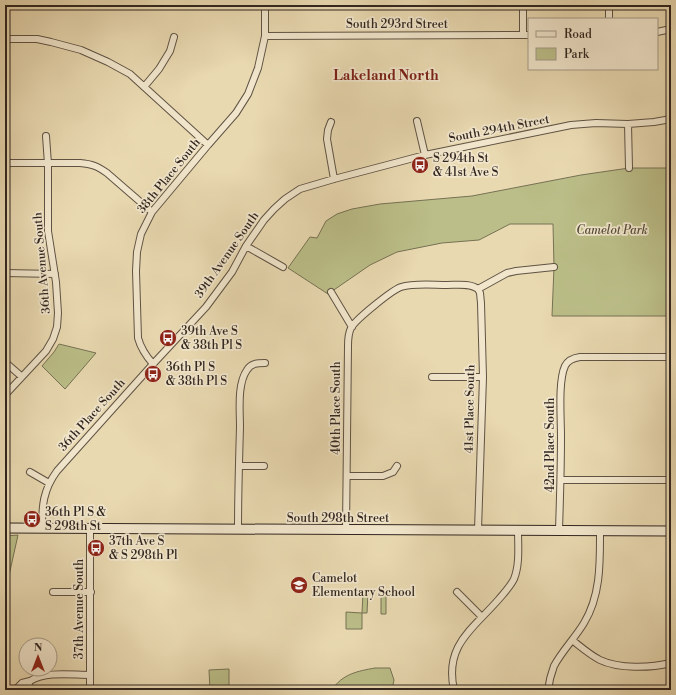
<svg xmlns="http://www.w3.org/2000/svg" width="676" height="695" font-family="'Libre Bodoni',serif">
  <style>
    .green { fill: #bbbe88; stroke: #767254 }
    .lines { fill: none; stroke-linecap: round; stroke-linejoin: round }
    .street-casing { stroke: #5f5344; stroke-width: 8 }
    .secondary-casing { stroke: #312620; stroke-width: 11 }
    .street { stroke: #f1e6cc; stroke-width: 6 }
    .secondary { stroke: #f1e6cc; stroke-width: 9 }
    .labels { text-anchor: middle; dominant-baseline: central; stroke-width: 3.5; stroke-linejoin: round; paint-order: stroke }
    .street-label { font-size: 12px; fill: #312620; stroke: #f1e6cc }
    .poi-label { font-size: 12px; fill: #312620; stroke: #f1e6cc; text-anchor: start }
    .park-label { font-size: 12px; font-style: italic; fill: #544c3a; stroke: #f1e6cc }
    .quarter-label { font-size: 14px; font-weight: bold; fill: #7a1f14; stroke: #f1e6cc }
  </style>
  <rect width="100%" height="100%" fill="#e9d9b1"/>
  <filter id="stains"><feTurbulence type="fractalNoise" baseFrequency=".005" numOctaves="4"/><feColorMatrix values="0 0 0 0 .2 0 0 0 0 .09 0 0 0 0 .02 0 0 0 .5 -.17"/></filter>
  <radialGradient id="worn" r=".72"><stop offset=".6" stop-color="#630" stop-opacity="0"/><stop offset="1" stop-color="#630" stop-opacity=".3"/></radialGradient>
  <path class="green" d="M629,168H671V316H552L554,267L553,224H510L479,240L442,243L397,252L370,265L328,294L288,268L310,237L317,238L326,221L337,214L352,209L380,204L472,196L581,175Z
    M59,344L96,353L65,389L42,366L54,352Z
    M18,535L8,580L7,604L5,620V536Z
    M363,593H368L367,613H362V629H346V612L362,613Z
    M381,594H386V614H381Z
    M375,668H390L394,680L392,690H332C342,674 358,671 375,668Z
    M229,669V690H210L209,670Z"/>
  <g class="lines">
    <defs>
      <path id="street" d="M609,5V19
        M657,32L671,29
        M523,35V5
        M265,36L529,35
        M5,39H37L51,42L81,50L108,62L130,74L208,145
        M144,87L159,69L170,51L174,37
        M417,121L425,155
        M331,122L328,130L327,139L334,179
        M628,124L629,168
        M5,163H80C92,164 97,166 107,173L152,212
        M246,246L283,267
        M5,273L55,274
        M478,289L480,293L481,303L483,377L478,530
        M331,292L352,327
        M5,362L21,376
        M153,364C146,356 141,349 138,338L136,271L137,252L141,234L152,212L208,145L236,113L248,94L258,68L265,36V5
        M432,377H483
        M5,395L46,351L53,339L57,327L58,313L56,282L48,231V164L46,136
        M239,466H264
        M30,472L49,483
        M347,476H383L393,472L397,466
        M561,480H671
        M42,528C42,506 43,490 57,471L153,364L206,307L232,272L246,246L264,220L274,209L285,199L300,189L334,179L425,155L571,125L596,123L628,124L654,122L671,119
        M238,529C238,495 239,461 240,427C240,411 237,384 247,370C251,363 258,363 265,363
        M346,530L348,346C348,340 348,334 351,328C355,320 392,290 401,287C414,283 433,285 447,285C457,285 470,283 478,289L507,273L516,271L554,267
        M559,530C560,499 561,467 561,436C561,418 558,381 565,366C568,360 573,358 580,357H671
        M53,592H91
        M457,592L482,617
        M572,640C581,647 590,655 600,660C619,669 650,668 671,663
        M30,681C47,671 71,675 90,675
        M15,690L22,683L30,681L26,690
        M90,690V528
        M454,690C444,645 473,629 499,599C504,593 510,587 514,579C520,564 518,546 518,530
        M548,690C549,682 551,674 554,666C562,651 575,638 584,623C601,595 600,562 600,531"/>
      <path id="secondary" d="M5,528L671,531"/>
    </defs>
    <use href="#street" class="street-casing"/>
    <use href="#secondary" class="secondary-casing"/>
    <use href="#street" class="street"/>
    <use href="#secondary" class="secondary"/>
  </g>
  <defs>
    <symbol id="bus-disc" viewBox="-11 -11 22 22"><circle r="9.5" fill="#8f2418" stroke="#f1e6cc"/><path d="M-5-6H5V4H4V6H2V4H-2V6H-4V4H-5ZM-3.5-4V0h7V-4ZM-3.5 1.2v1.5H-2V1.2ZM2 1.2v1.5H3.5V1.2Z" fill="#fff"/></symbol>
    <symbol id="school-disc" viewBox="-11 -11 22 22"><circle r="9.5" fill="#8f2418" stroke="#f1e6cc"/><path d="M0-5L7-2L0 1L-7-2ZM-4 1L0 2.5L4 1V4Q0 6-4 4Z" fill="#fff"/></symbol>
  </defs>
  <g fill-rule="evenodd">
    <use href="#bus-disc" x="410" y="155" width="20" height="20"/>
    <use href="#bus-disc" x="158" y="328" width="20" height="20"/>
    <use href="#bus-disc" x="143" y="364" width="20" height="20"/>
    <use href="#bus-disc" x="22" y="509" width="20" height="20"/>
    <use href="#bus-disc" x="86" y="538" width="20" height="20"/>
    <use href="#school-disc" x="289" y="575" width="20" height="20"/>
  </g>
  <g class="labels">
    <g class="street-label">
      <text x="397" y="24">South 293rd Street</text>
      <text transform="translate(499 129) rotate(-11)">South 294th Street</text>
      <text transform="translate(169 176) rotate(-51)">38th Place South</text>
      <text transform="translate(227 255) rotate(-55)">39th Avenue South</text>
      <text transform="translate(42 263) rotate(-95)">36th Avenue South</text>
      <text transform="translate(336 408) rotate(-90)">40th Place South</text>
      <text transform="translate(470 409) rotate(-89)">41st Place South</text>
      <text transform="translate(92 415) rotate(-48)">36th Place South</text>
      <text transform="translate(550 445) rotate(-90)">42nd Place South</text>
      <text x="338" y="518">South 298th Street</text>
      <text transform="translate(79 609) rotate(-90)">37th Avenue South</text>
    </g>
    <g class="poi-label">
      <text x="433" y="158">S 294th St<tspan x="433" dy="14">&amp; 41st Ave S</tspan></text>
      <text x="181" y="331">39th Ave S<tspan x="181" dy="14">&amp; 38th Pl S</tspan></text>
      <text x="166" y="367">36th Pl S<tspan x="166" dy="14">&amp; 38th Pl S</tspan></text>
      <text x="45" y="512">36th Pl S &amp;<tspan x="45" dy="14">S 298th St</tspan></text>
      <text x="109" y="541">37th Ave S<tspan x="109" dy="14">&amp; S 298th Pl</tspan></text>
      <text x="312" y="578">Camelot<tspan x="312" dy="14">Elementary School</tspan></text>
    </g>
    <g class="park-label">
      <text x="612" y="230">Camelot Park</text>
    </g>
    <g class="quarter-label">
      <text x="386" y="76">Lakeland North</text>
    </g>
  </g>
  <rect width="676" height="695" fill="none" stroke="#e9d9b1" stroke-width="20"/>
  <rect x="6" y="6" width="664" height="683" fill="none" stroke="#312620" stroke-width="2"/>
  <rect x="10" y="10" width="656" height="675" fill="none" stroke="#312620"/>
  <rect x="528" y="18" width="130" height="52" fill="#f1e6cc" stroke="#a49987"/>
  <rect x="536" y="31" width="20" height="6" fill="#f1e6cc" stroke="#a49987"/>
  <text x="564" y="38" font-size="12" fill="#312620">Road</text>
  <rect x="536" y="48" width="20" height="12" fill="#bbbe88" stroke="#a49987"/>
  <text x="564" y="58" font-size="12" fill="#312620">Park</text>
  <g transform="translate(38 657)"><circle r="19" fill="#f1e6cc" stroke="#a49987"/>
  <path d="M0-3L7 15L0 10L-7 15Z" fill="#8f2418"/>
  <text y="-6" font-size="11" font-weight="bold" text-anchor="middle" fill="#312620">N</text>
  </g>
  <rect width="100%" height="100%" filter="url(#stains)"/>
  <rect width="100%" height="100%" fill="url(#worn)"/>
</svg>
